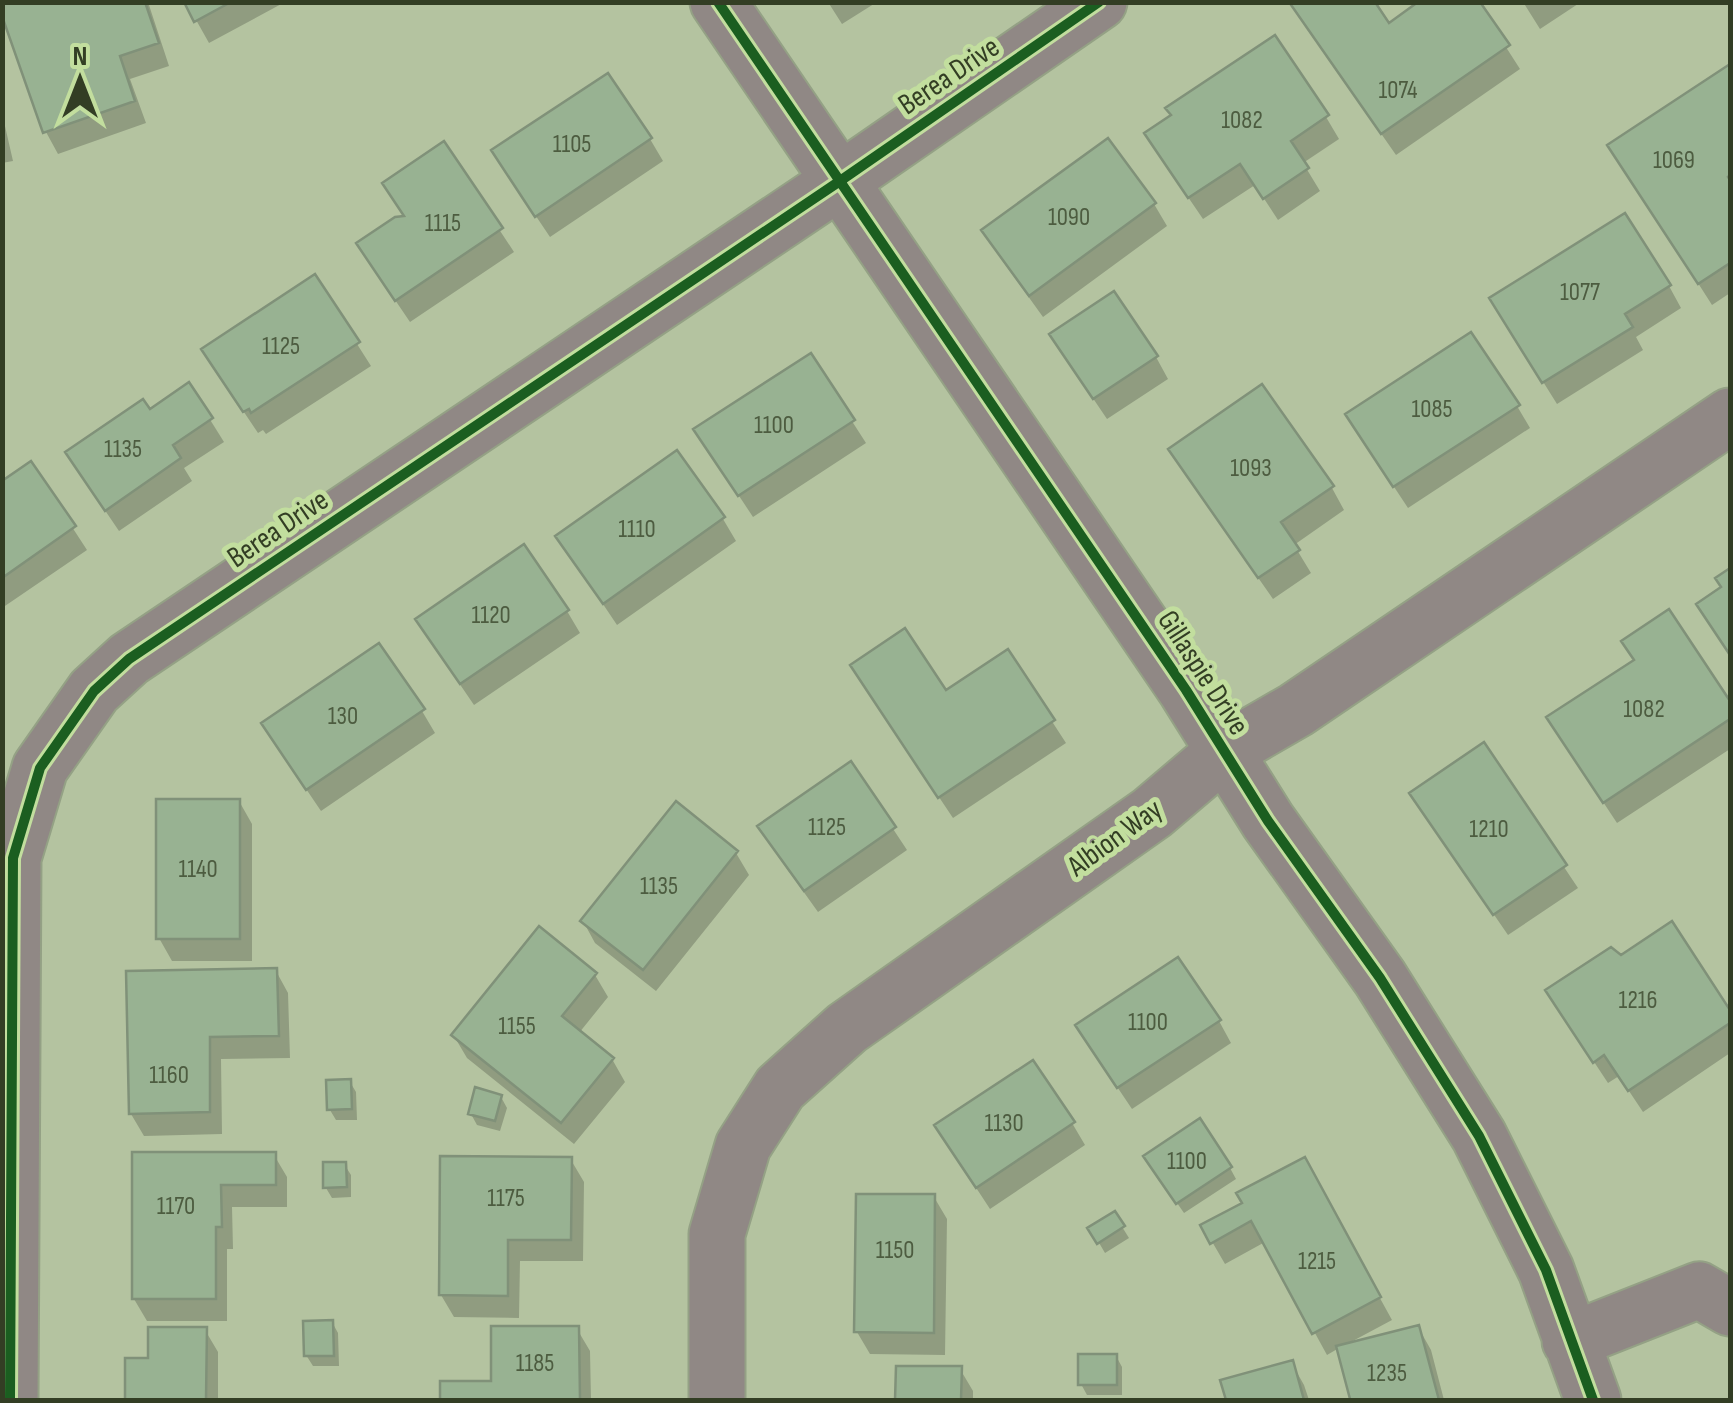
<svg xmlns="http://www.w3.org/2000/svg" width="1733" height="1403" font-family="'Sofia Sans Condensed',sans-serif">
  <style>
    .shadow { fill: #0003 }
    .building { fill: #98b292; stroke: #809179; stroke-width: 2.5 }
    .lines { fill: none; stroke-linecap: round; stroke-linejoin: round }
    .minor-casing { stroke: #94a185; stroke-width: 59 }
    .minor { stroke: #908885; stroke-width: 55 }
    .cycleway-casing { stroke: #c2de9e; stroke-width: 16 }
    .cycleway { stroke: #1b5e20; stroke-width: 10 }
    .labels { text-anchor: middle; dominant-baseline: central; stroke-width: 10; stroke-linejoin: round; paint-order: stroke }
    .number-label { font-size: 25px; fill: #4d5c40 }
    .street-label { font-size: 30px; fill: #333e24; stroke: #c2de9e }
  </style>
  <rect width="100%" height="100%" fill="#b4c3a0"/>
  <path class="shadow" d="M2,2H148L169,66L130,79L146,123L58,154L46,132Z
    M186,2H285L209,43Z
    M828,2H877L842,24Z
    M1477,2L1520,69L1396,155L1304,23L1389,26Z
    M1523,2H1581L1540,29Z
    M1730,67V293L1712,305L1610,145Z
    M2,113L13,161L2,163Z
    M1326,117L1339,139L1303,163L1320,191L1278,220L1255,185L1203,219L1160,156Z
    M650,139L663,161L550,237L507,173Z
    M1108,141L1154,204L1167,226L1043,317L997,253L984,231Z
    M443,144L514,252L410,322L372,266L406,218Z
    M315,278L371,366L266,434L263,430L258,433L217,372Z
    M1669,286L1681,308L1636,337L1643,350L1557,404L1505,321Z
    M810,356L866,443L753,517L710,452Z
    M1065,357H1156L1168,379L1107,419Z
    M189,386L224,442L184,468L192,481L119,531L81,475L150,413Z
    M1261,388L1332,488L1344,510L1294,545L1311,573L1273,599L1184,472Z
    M1517,406L1530,428L1408,508L1361,437Z
    M676,454L723,519L736,541L617,625L558,537Z
    M31,464L87,550L2,608V484Z
    M567,611L580,633L474,705L431,642Z
    M1669,612L1730,705V749L1617,823L1562,740L1636,661Z
    M1007,652L1066,743L953,818L866,688L945,693Z
    M422,711L435,733L321,811L277,746Z
    M1483,746L1578,888L1508,935L1426,816Z
    M850,764L907,850L818,912L773,849L760,827Z
    M239,801L252,824V961H172L159,938Z
    M677,804L736,853L749,875L656,991L595,943L583,921Z
    M1671,925L1730,1014V1053L1643,1112L1619,1076L1608,1083L1561,1012L1621,958Z
    M276,971L288,993L290,1058L221,1059L222,1134L144,1136L131,1114Z
    M595,975L608,997L579,1033L612,1059L625,1082L574,1144L467,1058L454,1036Z
    M1219,1021L1231,1043L1132,1109L1091,1048Z
    M350,1082L356,1092L357,1120H336L330,1110Z
    M501,1097L507,1108L500,1131L477,1125L471,1114Z
    M1072,1123L1085,1145L990,1209L950,1148Z
    M134,1155H274L287,1177V1207H232L233,1249H227V1321H147L134,1299Z
    M571,1160L584,1182L583,1261H520L519,1318L454,1317L441,1295Z
    M344,1164L351,1175V1197L332,1198L326,1188Z
    M1152,1167L1230,1168L1236,1179L1184,1213Z
    M1316,1182L1392,1320L1349,1343L1418,1327L1431,1350L1444,1400H1352L1339,1348L1327,1355L1265,1242L1225,1264L1203,1226Z
    M934,1197L947,1219L945,1355L870,1354L857,1332Z
    M1114,1214L1129,1238L1105,1253L1091,1229Z
    M332,1322L338,1333L339,1366H313L306,1355Z
    M577,1329L590,1351L591,1400H442V1383H494Z
    M205,1330L218,1352V1400H127V1360H151Z
    M1116,1356L1122,1367V1395H1087L1081,1384Z
    M1291,1362L1304,1385L1309,1400H1228L1223,1382Z
    M898,1369H960L973,1391V1400H898Z"/>
  <path class="building" d="M2,2H145L159,43L120,56L135,101L43,133L2,16Z
    M184,2H231L194,22Z
    M1289,2H1375L1389,23L1418,2H1480L1510,45L1381,134Z
    M1275,35L1329,115L1291,141L1309,168L1263,199L1240,164L1188,198L1144,133L1171,115L1165,108Z
    M1730,64V175L1728,177L1730,180V263L1698,284L1607,145Z
    M608,73L652,138L535,217L491,150Z
    M1108,138L1156,203L1029,296L981,230Z
    M444,141L503,228L395,301L356,243L395,217L404,216L382,183Z
    M1625,213L1671,285L1625,314L1633,327L1542,383L1489,298Z
    M315,274L360,342L251,413L249,409L243,412L201,349Z
    M1114,291L1158,356L1093,399L1049,334Z
    M1471,332L1520,405L1393,487L1345,414Z
    M811,353L855,420L738,496L693,429Z
    M189,382L213,418L173,445L181,458L105,511L65,452L143,399L150,409Z
    M1262,384L1334,486L1281,522L1300,550L1258,578L1168,449Z
    M677,450L725,517L603,604L555,536Z
    M31,461L76,526L2,578V481Z
    M524,544L569,610L460,684L415,619Z
    M1730,568V655L1696,604L1721,587L1715,578Z
    M1669,609L1730,701V719L1603,803L1546,717L1634,660L1621,641Z
    M905,628L946,690L1008,649L1055,720L938,798L850,665Z
    M379,643L425,709L306,790L261,723Z
    M1484,742L1567,865L1493,915L1409,793Z
    M851,761L896,827L804,891L757,826Z
    M156,799H240V939H156Z
    M676,801L738,851L643,970L580,921Z
    M1672,921L1730,1010V1023L1628,1091L1604,1055L1593,1063L1545,990L1611,947L1621,955Z
    M539,926L597,973L562,1016L614,1058L561,1123L451,1035Z
    M1178,957L1221,1020L1117,1088L1075,1025Z
    M277,968L279,1036L210,1037V1112L129,1114L126,971Z
    M1033,1060L1075,1122L976,1188L934,1125Z
    M351,1079L352,1109L327,1110L326,1080Z
    M475,1087L502,1095L495,1121L468,1114Z
    M1200,1118L1232,1167L1176,1204L1143,1156Z
    M132,1152H276V1185H221L222,1227H216V1299H132Z
    M440,1156L572,1157L571,1240H508V1296L439,1295Z
    M1305,1157L1381,1297L1312,1334L1251,1221L1210,1244L1200,1225L1242,1203L1236,1193Z
    M323,1162H346L347,1187L323,1188Z
    M856,1194H935L934,1333L854,1332Z
    M1115,1211L1125,1226L1097,1244L1087,1228Z
    M333,1320L334,1356H304L303,1321Z
    M1419,1325L1439,1400H1345L1350,1399L1336,1346Z
    M491,1326H579L580,1400H440V1381H491Z
    M148,1327H207L206,1400H125V1358H148Z
    M1078,1354H1117V1385H1078Z
    M1293,1360L1304,1400H1226L1220,1380Z
    M896,1366H962L961,1400H895Z"/>
  <g class="lines">
    <defs>
      <path id="minor" d="M718,2L1186,690L1268,821L1380,978L1479,1136L1546,1270L1593,1400
        M1570,1341L1699,1290L1730,1308
        M10,1400L13,858L40,768L94,691L129,659L840,181L1099,2
        M717,1400V1234L743,1146L780,1088L847,1028L1152,813L1225,751L1296,710L1730,416"/>
    </defs>
    <use href="#minor" class="minor-casing"/>
    <use href="#minor" class="minor"/>
    <defs>
      <path id="cycleway" d="M718,2L1186,690L1268,821L1380,978L1479,1136L1546,1270L1593,1400
        M10,1400L13,858L40,768L94,691L129,659L840,181L1099,2"/>
    </defs>
    <use href="#cycleway" class="cycleway-casing"/>
    <use href="#cycleway" class="cycleway"/>
  </g>
  <g class="labels">
    <g class="number-label">
      <text x="1398" y="90">1074</text>
      <text x="1242" y="120">1082</text>
      <text x="572" y="144">1105</text>
      <text x="1674" y="160">1069</text>
      <text x="1069" y="217">1090</text>
      <text x="443" y="223">1115</text>
      <text x="1580" y="292">1077</text>
      <text x="281" y="346">1125</text>
      <text x="1432" y="409">1085</text>
      <text x="774" y="425">1100</text>
      <text x="123" y="449">1135</text>
      <text x="1251" y="468">1093</text>
      <text x="637" y="529">1110</text>
      <text x="491" y="615">1120</text>
      <text x="1644" y="709">1082</text>
      <text x="343" y="716">130</text>
      <text x="827" y="827">1125</text>
      <text x="1489" y="829">1210</text>
      <text x="198" y="869">1140</text>
      <text x="659" y="886">1135</text>
      <text x="1638" y="1000">1216</text>
      <text x="1148" y="1022">1100</text>
      <text x="517" y="1026">1155</text>
      <text x="169" y="1075">1160</text>
      <text x="1004" y="1123">1130</text>
      <text x="1187" y="1161">1100</text>
      <text x="506" y="1198">1175</text>
      <text x="176" y="1206">1170</text>
      <text x="895" y="1250">1150</text>
      <text x="1317" y="1261">1215</text>
      <text x="535" y="1363">1185</text>
      <text x="1387" y="1373">1235</text>
    </g>
    <g class="street-label">
      <text transform="translate(949 76) rotate(-34)">Berea Drive</text>
      <text transform="translate(278 529) rotate(-34)">Berea Drive</text>
      <text transform="translate(1203 673) rotate(57)">Gillaspie Drive</text>
      <text transform="translate(1115 838) rotate(-36)">Albion Way</text>
    </g>
  </g>
  <rect width="1733" height="1403" fill="none" stroke="#333e24" stroke-width="10"/>
  <g transform="translate(80 80)" stroke="#c2de9e" stroke-width="8" paint-order="stroke">
  <path d="M0-8L18 38L0 25L-18 38Z" fill="#333e24"/>
  <text y="-15" font-size="28" font-weight="bold" text-anchor="middle" fill="#333e24">N</text>
  </g>
</svg>
